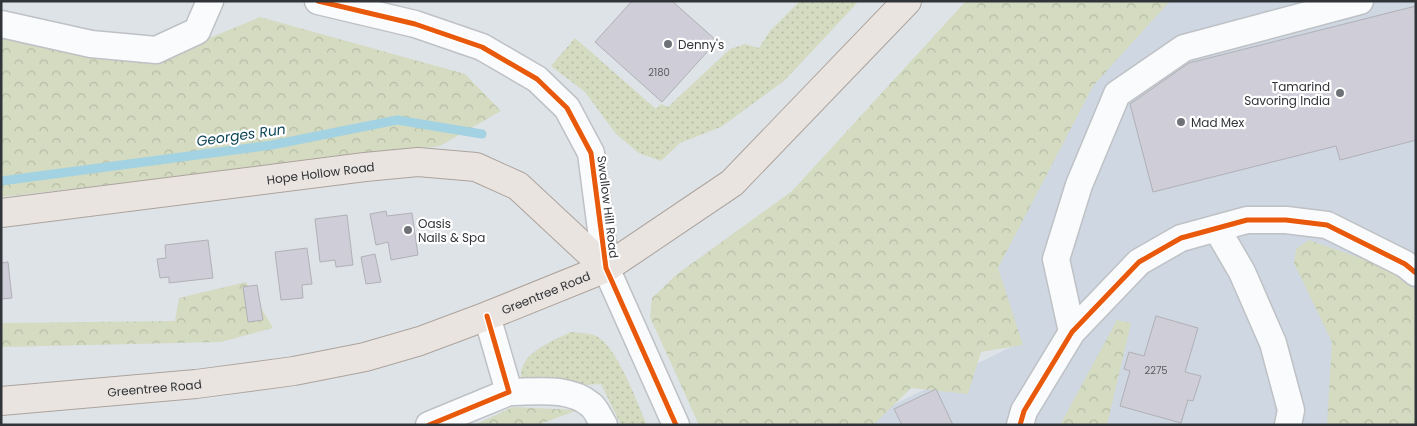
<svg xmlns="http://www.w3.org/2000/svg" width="1417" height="426" font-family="Poppins,sans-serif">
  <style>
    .built { fill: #ced7e2 }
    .green { fill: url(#green-dots) }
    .forest { fill: url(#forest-crowns) }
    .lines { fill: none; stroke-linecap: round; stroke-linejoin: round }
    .stream { stroke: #a3d2e2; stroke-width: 9 }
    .building { fill: #cfcdd8; stroke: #b0b1b5 }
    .minor-casing { stroke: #bec1c5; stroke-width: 29 }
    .major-casing { stroke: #aca39c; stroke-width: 30 }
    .minor { stroke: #fafbfc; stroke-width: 26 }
    .major { stroke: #eae4e0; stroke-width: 28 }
    .cycleway-casing { stroke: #fff; stroke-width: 8 }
    .cycleway { stroke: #e8590c; stroke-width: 5 }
    .poi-dot { fill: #6e7176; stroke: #fff; stroke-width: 2 }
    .labels { text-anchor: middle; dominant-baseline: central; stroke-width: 4.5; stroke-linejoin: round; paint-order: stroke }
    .number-label { font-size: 10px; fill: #5b5d62 }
    .poi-label { font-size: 12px; fill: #313438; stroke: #fff; text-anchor: start }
    .street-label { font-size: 12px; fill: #313438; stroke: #fff }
    .water-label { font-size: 14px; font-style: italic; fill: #0e4656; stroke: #fff }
  </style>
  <defs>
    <pattern id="green-dots" width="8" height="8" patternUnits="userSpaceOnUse" patternTransform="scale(1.25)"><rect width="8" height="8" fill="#d4dbc0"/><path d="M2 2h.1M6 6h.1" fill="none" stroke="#b6bda6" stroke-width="1.8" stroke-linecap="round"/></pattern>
    <pattern id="forest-crowns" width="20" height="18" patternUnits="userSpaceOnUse" patternTransform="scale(1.25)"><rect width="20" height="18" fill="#d4dbc0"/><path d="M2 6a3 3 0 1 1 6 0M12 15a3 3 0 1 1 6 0" fill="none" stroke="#b6bda6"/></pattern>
  </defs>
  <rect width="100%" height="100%" fill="#dee3e8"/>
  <path class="built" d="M1128,1H1416V425H852L1013,346L963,254Z"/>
  <path class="green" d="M800,1H859L785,80L721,127L680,143L661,161L639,153L616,134L585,92L551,66L575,38L656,109L661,104L668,107L730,49L745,44L759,48L770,31Z
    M571,332C578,333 587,333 594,335C617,344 637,403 647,425H621L601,384L535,388L524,386C510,357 550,342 571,332Z"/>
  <path class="forest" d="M966,1H1170L1093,86L998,268L1023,345L981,352L968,394L911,388L873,425H699L650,317L652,298L676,275L792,191Z
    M260,17L465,74L501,111L440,146L1,197V37L154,61Z
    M1309,240L1382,266L1416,290V425H1327L1332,342L1294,263L1296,249Z
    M246,282L273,328L221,342L1,347V323L175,321L179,298Z
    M1117,320L1131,323L1107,425H1060Z
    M513,407L578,410L538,425H474Z"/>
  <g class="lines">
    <path class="stream" d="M1,181L272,145L397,120L482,134"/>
  </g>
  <path class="building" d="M632,1H672L717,41L662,102L595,42Z
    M1416,6V140L1340,160L1336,146L1153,192L1130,104L1189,63Z
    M386,211L387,216L412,213L418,255L391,260L388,242L376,245L370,214Z
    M347,215L353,265L336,267L335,260L320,262L315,219Z
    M208,240L213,278L169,283V277L160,278L157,259L166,258L165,245Z
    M307,248L312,284L302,285L303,298L281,300L275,252Z
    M375,254L381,282L366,284L361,257Z
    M8,262L12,298L1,299V263Z
    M257,285L263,320L248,322L243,287Z
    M1156,316L1198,328L1185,372L1201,376L1193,401L1188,400L1181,423L1120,406L1130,371L1124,369L1129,352L1144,356Z
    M936,389L953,425H902L894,409Z"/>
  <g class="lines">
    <defs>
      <path id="minor" d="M318,1L415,24L482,47L537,79L567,108L591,153L606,268L676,425
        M1,24L91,44L156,50L197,31L210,1
        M1217,229L1242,272L1273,343L1291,410L1288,425
        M1072,332L1056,259L1079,185L1117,94L1184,48L1360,1
        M509,392C535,392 569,386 591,405C596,409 600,419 604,425
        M429,425L509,392L487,316
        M1020,425L1024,411L1072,332L1139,262L1181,238L1247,220H1286L1327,225L1405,264L1416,273"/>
      <g id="major">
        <path id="s1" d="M1,213L365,167L418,162L476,167L518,186L606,268"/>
        <path id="s2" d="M1,401L196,384L294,371L365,357L420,341L487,316L606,268L732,183L907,1"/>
      </g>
    </defs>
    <use href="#minor" class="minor-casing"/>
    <use href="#major" class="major-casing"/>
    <use href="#minor" class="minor"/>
    <use href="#major" class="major"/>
    <defs>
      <path id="cycleway" d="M318,1L415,24L482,47L537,79L567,108L591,153L606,268L676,425
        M429,425L509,392L487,316
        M1020,425L1024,411L1072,332L1139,262L1181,238L1247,220H1286L1327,225L1405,264L1416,273"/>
    </defs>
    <use href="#cycleway" class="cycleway-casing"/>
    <use href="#cycleway" class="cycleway"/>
  </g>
  <g class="poi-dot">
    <circle cx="668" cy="44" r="5"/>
    <circle cx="1340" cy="93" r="5"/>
    <circle cx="1181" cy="122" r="5"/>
    <circle cx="408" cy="230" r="5"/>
  </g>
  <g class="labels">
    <g class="number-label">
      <text x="659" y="72">2180</text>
      <text x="1156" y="370">2275</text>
    </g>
    <g class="poi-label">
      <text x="678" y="44">Denny's</text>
      <text x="1330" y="86" text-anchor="end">Tamarind<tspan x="1330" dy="14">Savoring India</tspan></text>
      <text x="1191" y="122">Mad Mex</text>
      <text x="418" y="223">Oasis<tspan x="418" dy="14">Nails &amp; Spa</tspan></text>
    </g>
    <g class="street-label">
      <text stroke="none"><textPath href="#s1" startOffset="322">Hope Hollow Road</textPath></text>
      <text transform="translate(608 207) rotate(83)">Swallow Hill Road</text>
      <text stroke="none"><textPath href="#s2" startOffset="559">Greentree Road</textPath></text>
      <text stroke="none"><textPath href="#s2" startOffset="154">Greentree Road</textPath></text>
    </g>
    <g class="water-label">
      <text transform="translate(241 135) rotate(-8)">Georges Run</text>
    </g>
  </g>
  <rect width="1417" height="426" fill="none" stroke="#313438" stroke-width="5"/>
</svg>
